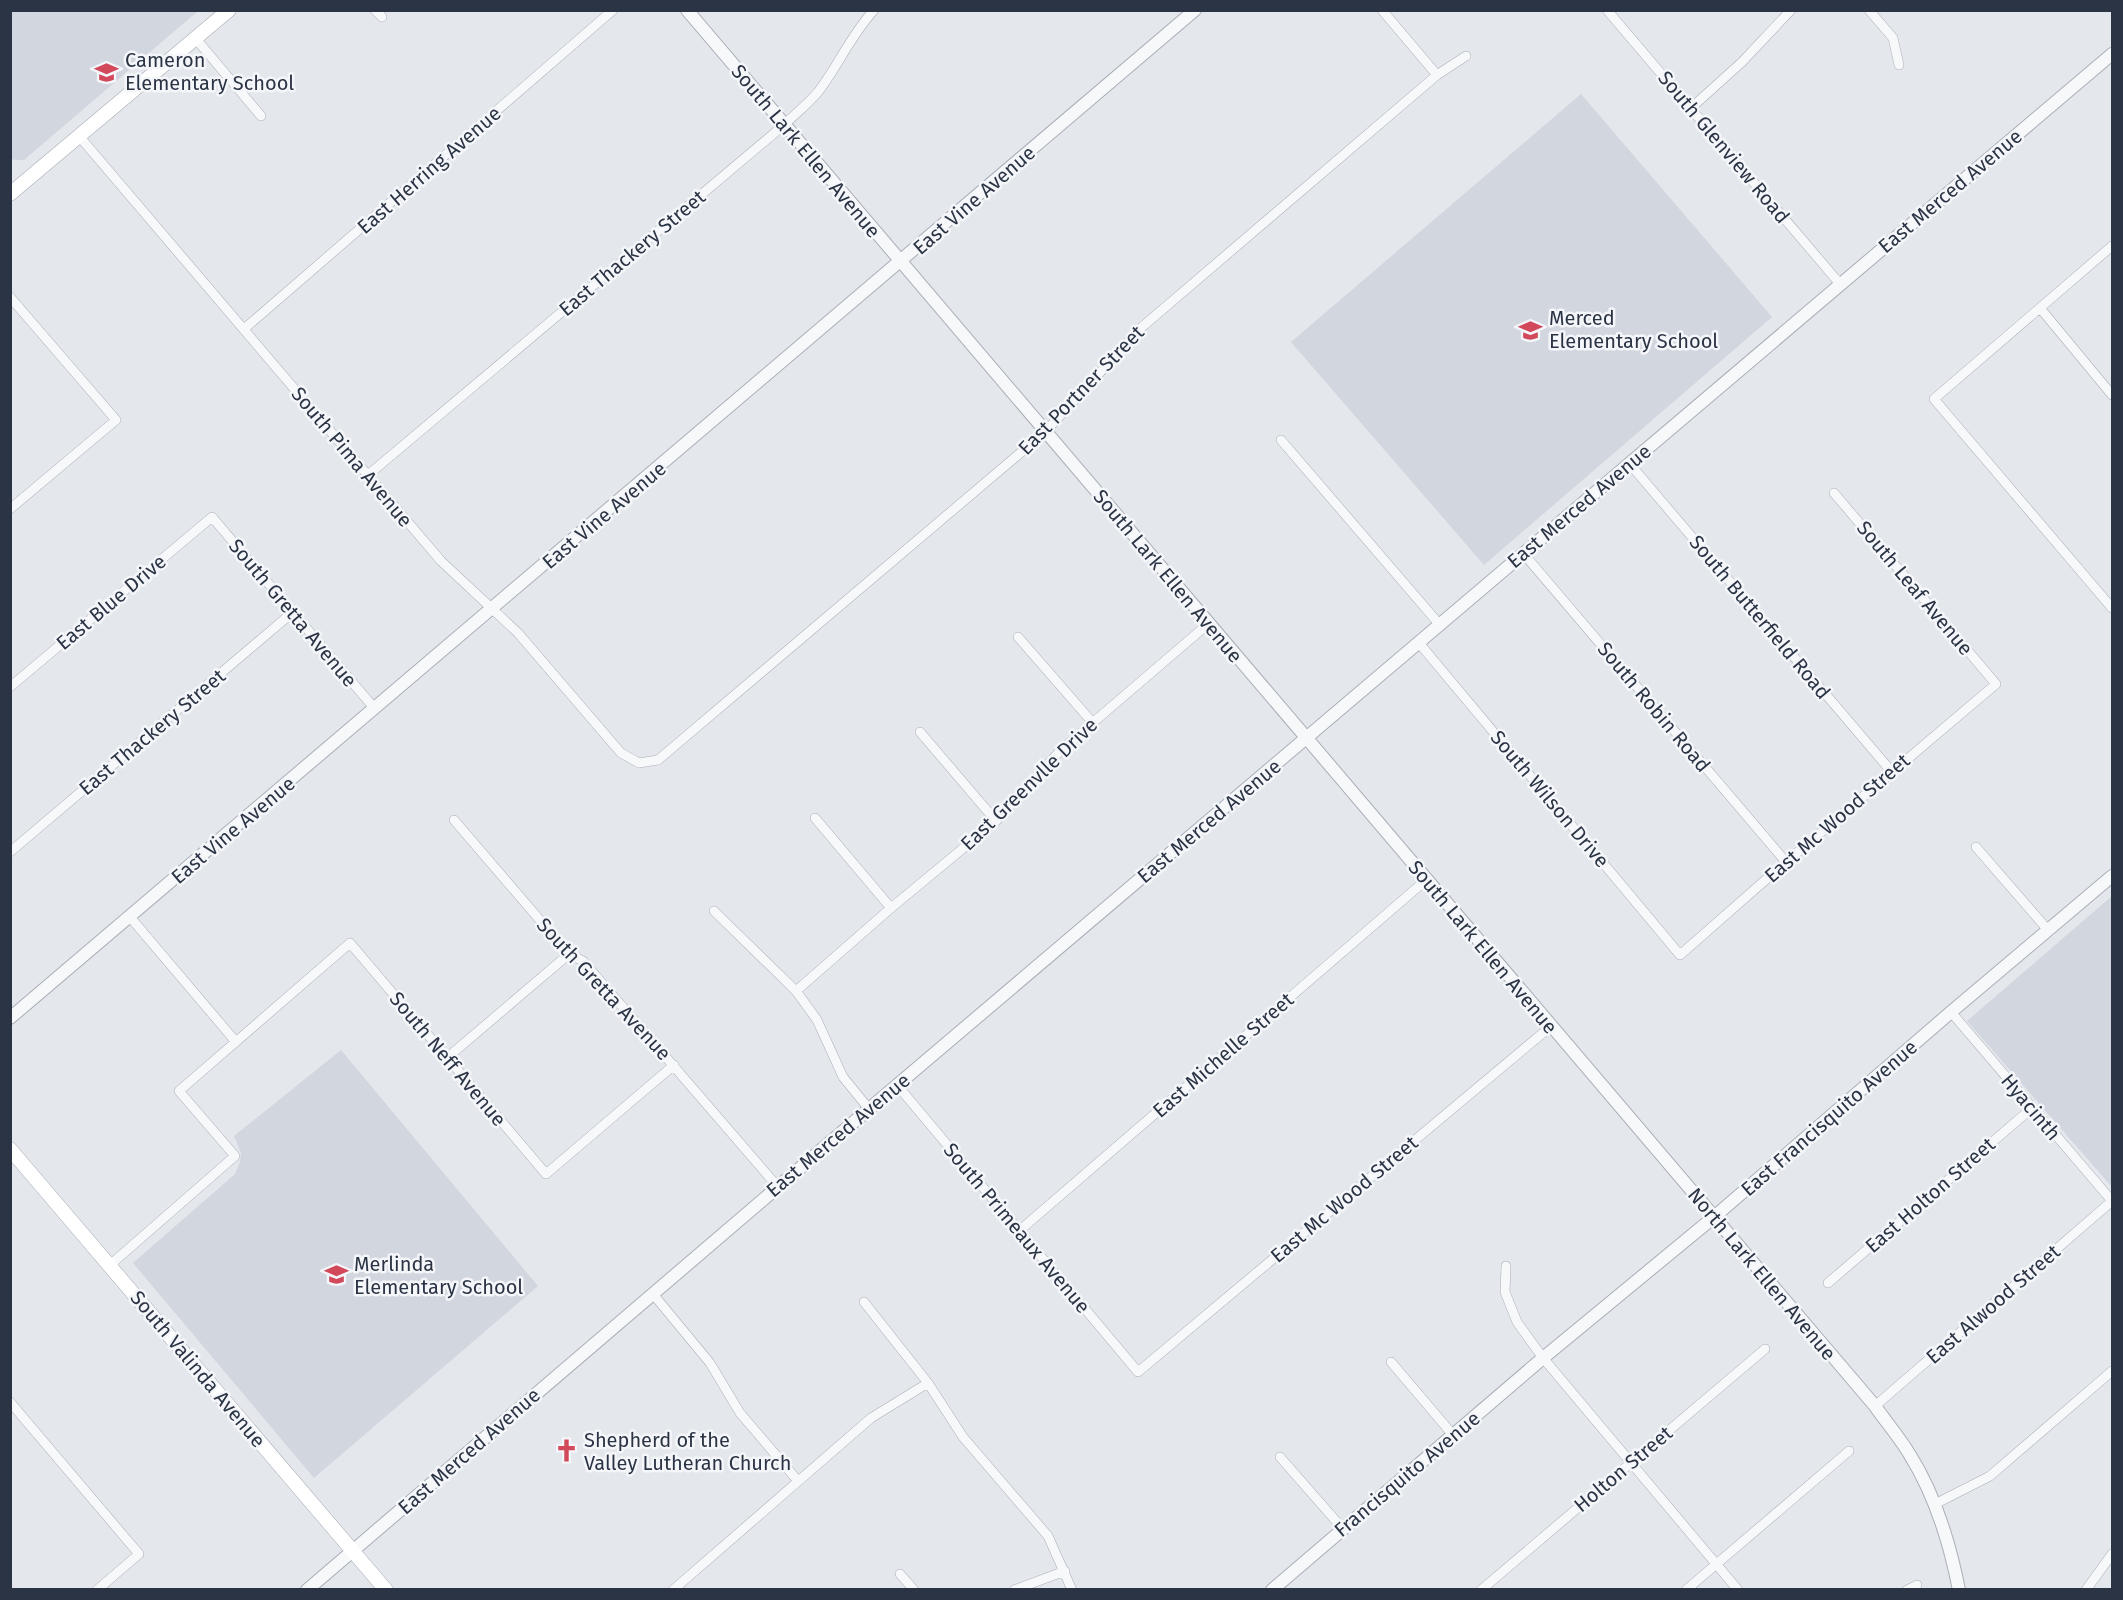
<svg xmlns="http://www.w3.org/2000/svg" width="2123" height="1600" font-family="'Fira Sans',sans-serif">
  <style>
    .built { fill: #d2d6de }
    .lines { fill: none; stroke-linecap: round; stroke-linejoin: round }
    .minor-casing { stroke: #a9aeb7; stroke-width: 10 }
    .tertiary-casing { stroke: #a9aeb7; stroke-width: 14 }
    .secondary-casing { stroke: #a9aeb7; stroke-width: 15 }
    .minor { stroke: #f7f8fa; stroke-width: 9 }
    .tertiary { stroke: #f7f8fa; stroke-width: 12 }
    .secondary { stroke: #fff; stroke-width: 14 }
    .labels { text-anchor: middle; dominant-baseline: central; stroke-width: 5; stroke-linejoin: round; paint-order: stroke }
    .poi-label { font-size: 20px; fill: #2b3445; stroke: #f4f6f9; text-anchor: start }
    .street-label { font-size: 20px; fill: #2b3445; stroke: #f4f6f9 }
  </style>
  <rect width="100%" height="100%" fill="#e4e7ec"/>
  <path class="built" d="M11,10H198V11L24,160H17L10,159Z
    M1581,94L1772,317L1484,565L1291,342Z
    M2112,896V1187L1967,1021Z
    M341,1050L538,1286L314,1478L133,1263L235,1174L240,1162L241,1153L234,1136Z"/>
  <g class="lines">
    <defs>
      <path id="minor" d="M375,10L382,17
        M1382,10L1437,75
        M1607,10L1840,284
        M1869,10L1893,38L1899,65
        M196,39L261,116
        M1691,108L1742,62L1791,10
        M79,136L441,561L518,633L621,753L639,763L658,760L1045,432L1142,327L1437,75L1466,56
        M2112,246L1934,399L2112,608
        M10,297L116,420L10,509
        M2040,308L2112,395
        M244,329L613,10
        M1281,440L1440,625
        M1629,463L1891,771
        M368,475L784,125C795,114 808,104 818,92C838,66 851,35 874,10
        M1523,553L1786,862
        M1018,637L1092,722
        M1419,643L1680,955L1786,862L1996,684L1834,493
        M10,687L212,517L375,709
        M920,732L996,821
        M815,818L891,908
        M454,820L569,954L583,961L777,1186
        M1976,847L2048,930
        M10,852L293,612
        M714,911L796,991L817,1020L843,1077L869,1109
        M130,917L236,1042
        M796,991L891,908L996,821L1061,750L1208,624
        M448,1057L569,954
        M897,1085L1138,1372L1550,1027
        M1019,1231L1426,880
        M110,1265L235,1156L179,1091L350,943L546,1174L674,1065
        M1506,1266L1505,1292L1517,1322L1543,1358L1738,1590
        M1828,1283L2032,1108
        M653,1294L710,1363L740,1413L798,1481
        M864,1302L928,1383L963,1437L1048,1536L1072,1590
        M1391,1362L1453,1435
        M10,1402L139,1554L97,1590
        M1875,1406L2112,1201L1951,1012
        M1280,1457L1343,1529
        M1935,1504L1990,1476L2112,1371
        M900,1574L914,1590
        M673,1590L871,1418L928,1383
        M1014,1590L1065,1571
        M1481,1590L1765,1349
        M1686,1590L1849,1451
        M1907,1590L1917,1585
        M2086,1590L2112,1554"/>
      <path id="tertiary" d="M687,10L1875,1406C1886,1422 1900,1438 1910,1455C1935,1495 1950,1544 1959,1590
        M10,1018L1195,10
        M307,1590L869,1109L2112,54
        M1272,1590L1543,1358L1714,1217L1951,1012L2112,876"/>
      <path id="secondary" d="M10,194L229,10
        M10,1149L386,1590"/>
    </defs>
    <use href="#minor" class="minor-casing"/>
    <use href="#tertiary" class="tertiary-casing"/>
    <use href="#secondary" class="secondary-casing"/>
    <use href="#minor" class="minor"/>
    <use href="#tertiary" class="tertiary"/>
    <use href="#secondary" class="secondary"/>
  </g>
  <defs>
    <symbol id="school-bare" viewBox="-9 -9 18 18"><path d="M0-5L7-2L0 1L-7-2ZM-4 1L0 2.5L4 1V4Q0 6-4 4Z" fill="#d1495b" stroke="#f4f6f9" stroke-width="2.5" paint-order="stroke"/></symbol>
    <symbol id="church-bare" viewBox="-9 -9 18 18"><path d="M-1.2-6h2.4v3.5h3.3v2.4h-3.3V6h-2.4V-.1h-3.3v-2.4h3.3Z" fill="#d1495b" stroke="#f4f6f9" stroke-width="2.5" paint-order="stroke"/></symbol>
  </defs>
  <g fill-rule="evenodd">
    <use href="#school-bare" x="90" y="56" width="33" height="33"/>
    <use href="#school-bare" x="1514" y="314" width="33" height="33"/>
    <use href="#school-bare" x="320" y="1258" width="33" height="33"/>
    <use href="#church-bare" x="550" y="1434" width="33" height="33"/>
  </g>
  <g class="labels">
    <g class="poi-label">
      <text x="125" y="60">Cameron<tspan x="125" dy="23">Elementary School</tspan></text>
      <text x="1549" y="318">Merced<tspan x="1549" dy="23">Elementary School</tspan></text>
      <text x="354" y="1264">Merlinda<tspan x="354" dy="23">Elementary School</tspan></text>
      <text x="584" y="1440">Shepherd of the<tspan x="584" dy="23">Valley Lutheran Church</tspan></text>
    </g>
    <g class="street-label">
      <text transform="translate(1724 147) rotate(50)">South Glenview Road</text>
      <text transform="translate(806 151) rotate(50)">South Lark Ellen Avenue</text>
      <text transform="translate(429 170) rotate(-41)">East Herring Avenue</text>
      <text transform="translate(1950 191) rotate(-40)">East Merced Avenue</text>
      <text transform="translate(974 200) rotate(-41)">East Vine Avenue</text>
      <text transform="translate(632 253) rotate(-40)">East Thackery Street</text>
      <text transform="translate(1081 390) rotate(-46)">East Portner Street</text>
      <text transform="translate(352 457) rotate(50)">South Pima Avenue</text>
      <text transform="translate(1579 506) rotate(-40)">East Merced Avenue</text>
      <text transform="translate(604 515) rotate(-40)">East Vine Avenue</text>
      <text transform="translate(1168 576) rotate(50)">South Lark Ellen Avenue</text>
      <text transform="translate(1915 588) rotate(50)">South Leaf Avenue</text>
      <text transform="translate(111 602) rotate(-40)">East Blue Drive</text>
      <text transform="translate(293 613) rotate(50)">South Gretta Avenue</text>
      <text transform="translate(1760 617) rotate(50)">South Butterfield Road</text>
      <text transform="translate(1654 707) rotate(50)">South Robin Road</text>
      <text transform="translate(152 732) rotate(-40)">East Thackery Street</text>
      <text transform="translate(1029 784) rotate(-44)">East Greenvlle Drive</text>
      <text transform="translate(1550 799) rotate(50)">South Wilson Drive</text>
      <text transform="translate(1837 818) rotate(-41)">East Mc Wood Street</text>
      <text transform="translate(1209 821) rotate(-40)">East Merced Avenue</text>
      <text transform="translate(233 830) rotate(-40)">East Vine Avenue</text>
      <text transform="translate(1483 947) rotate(50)">South Lark Ellen Avenue</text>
      <text transform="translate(604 989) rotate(47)">South Gretta Avenue</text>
      <text transform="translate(1223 1055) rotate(-41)">East Michelle Street</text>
      <text transform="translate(448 1059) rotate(50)">South Neff Avenue</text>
      <text transform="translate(2031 1107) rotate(50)">Hyacinth</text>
      <text transform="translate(1829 1118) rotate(-41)">East Francisquito Avenue</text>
      <text transform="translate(838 1135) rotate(-40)">East Merced Avenue</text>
      <text transform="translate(1930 1195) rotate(-41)">East Holton Street</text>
      <text transform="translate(1344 1199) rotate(-40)">East Mc Wood Street</text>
      <text transform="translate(1017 1228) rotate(50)">South Primeaux Avenue</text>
      <text transform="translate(1762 1274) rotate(50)">North Lark Ellen Avenue</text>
      <text transform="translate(1993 1304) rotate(-41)">East Alwood Street</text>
      <text transform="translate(198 1369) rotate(50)">South Valinda Avenue</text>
      <text transform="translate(469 1451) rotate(-41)">East Merced Avenue</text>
      <text transform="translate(1623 1469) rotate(-40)">Holton Street</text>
      <text transform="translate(1407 1474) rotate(-40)">Francisquito Avenue</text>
    </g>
  </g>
  <rect width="2123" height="1600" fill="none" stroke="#2b3445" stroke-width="24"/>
</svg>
